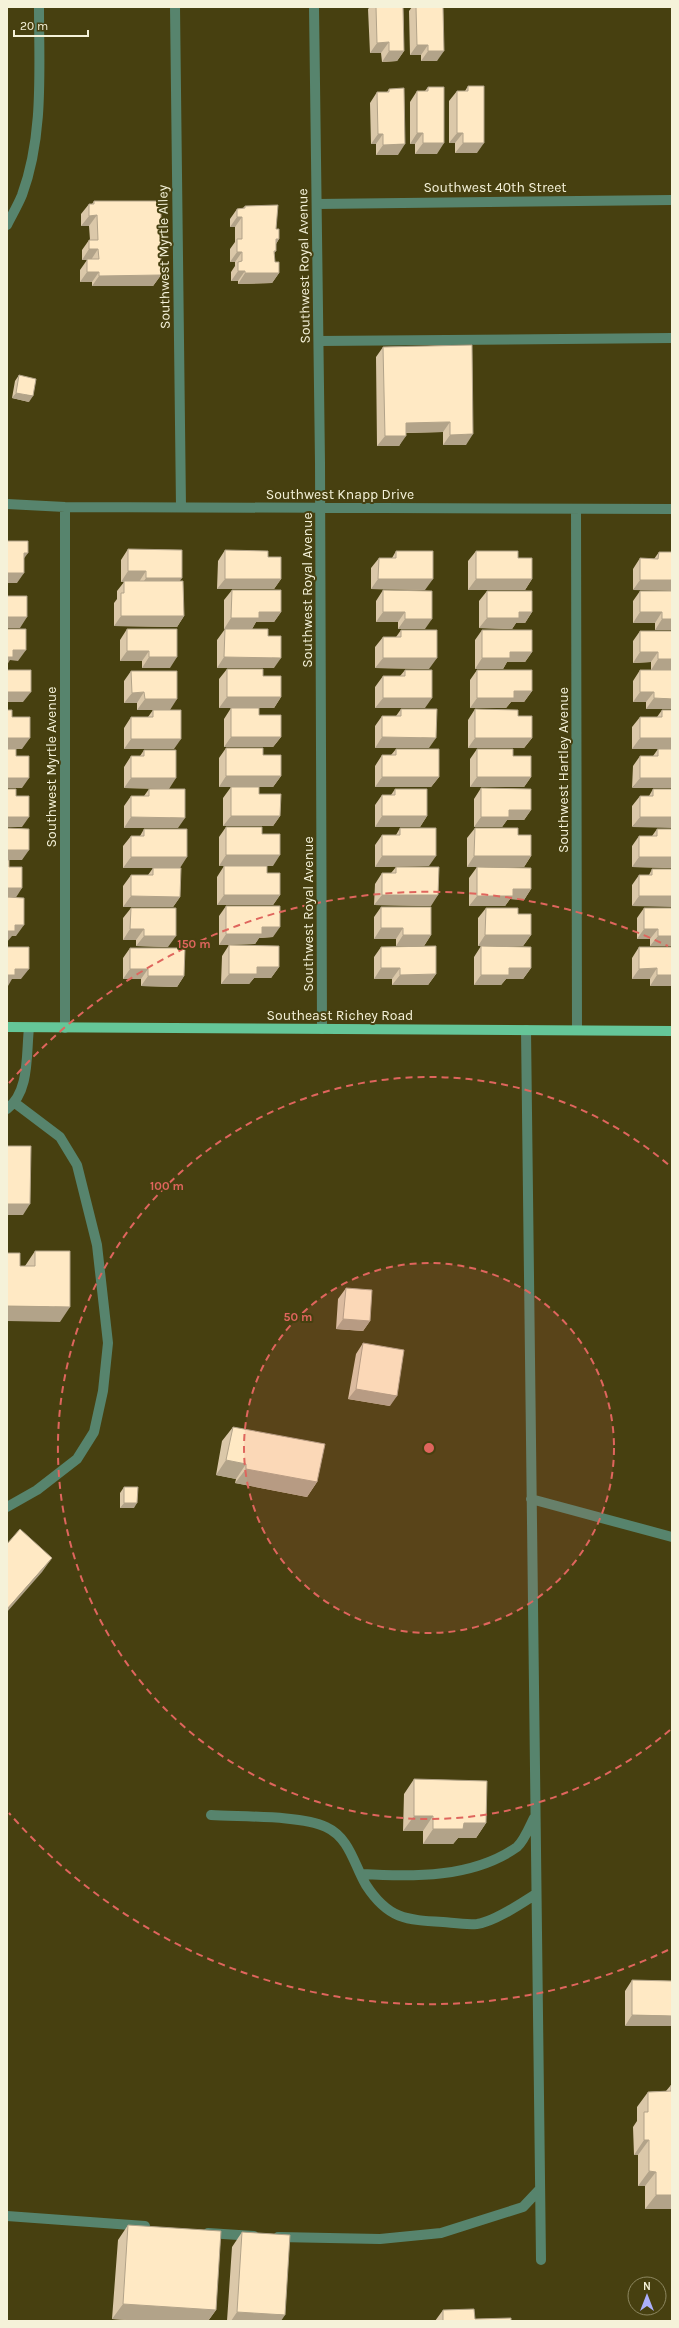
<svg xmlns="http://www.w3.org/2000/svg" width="679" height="2328" font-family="Karla,sans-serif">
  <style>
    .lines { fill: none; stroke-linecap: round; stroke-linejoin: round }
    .minor { stroke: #57846d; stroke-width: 10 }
    .major { stroke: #65c698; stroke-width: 10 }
    .wall { fill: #dbc8a9 }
    .shaded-wall { fill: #b2a389 }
    .building { fill: #ffe9c4; stroke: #b2a389 }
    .ring { fill: none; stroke: #df655d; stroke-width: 2; stroke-dasharray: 7 5 }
    .labels { text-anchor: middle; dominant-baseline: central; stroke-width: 4; stroke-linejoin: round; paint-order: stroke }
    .street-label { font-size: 14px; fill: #f5f2d9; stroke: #474010 }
    .centre { fill: #df655d; stroke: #474010; stroke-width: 2 }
    .ring-label { font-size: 12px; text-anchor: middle; font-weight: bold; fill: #df655d; stroke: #474010; stroke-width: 4; stroke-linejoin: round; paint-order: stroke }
  </style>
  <rect width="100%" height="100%" fill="#474010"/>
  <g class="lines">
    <path class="minor" d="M175,7L181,507
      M314,7L320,462L322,1029
      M317,204L672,200
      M7,225C12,215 18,205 22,195C44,135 39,69 39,7
      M319,341L672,338
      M7,504L65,507L672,509
      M65,507V1028
      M576,509L577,1030
      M526,1030L541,2260
      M7,1109C30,1092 26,1054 29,1028
      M531,1499L672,1537
      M7,1507L37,1490L77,1459L94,1432L103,1391L108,1343L97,1245L77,1165L60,1137L15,1103
      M211,1815C240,1817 301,1815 326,1827C350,1838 354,1865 366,1885C388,1919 406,1920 443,1922C454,1923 466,1925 477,1924C494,1922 522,1903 536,1894
      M362,1874C413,1877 473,1878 517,1847C524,1841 530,1826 534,1818
      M7,2216L145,2226
      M208,2233L254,2236
      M278,2237L380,2239L441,2233L523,2207L540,2189"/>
    <path class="major" d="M7,1027L672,1031"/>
  </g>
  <path class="wall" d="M370,7H403L404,51L397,61L382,62L381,53H370L368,9Z
    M412,7H443L437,61H421V55H410L409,11Z
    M468,86L477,153H455V143H449V101L457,91H465Z
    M428,87L437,154H415V144H410V102L417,91H425Z
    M389,89L398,155H376V144H371L370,103L377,92H387Z
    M94,201L161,275L153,286H92V282H80V270L87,260H82V250L89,240H90L89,226H81V214L89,204H92Z
    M245,206L276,229L279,239L276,244V251L274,253L275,262L279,273L272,283L238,284V281H231V272L235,266V262H230V249L235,242V227H230V219L237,209L243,208Z
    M472,345L466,445H443V432L406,433L399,446H377L376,357L383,347Z
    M19,375L29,402L12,398L15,381Z
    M128,549L179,581L184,616L177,627L114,626V603L117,599V591L124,582H121V560Z
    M225,550L268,557L281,579L274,589H217L218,561Z
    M396,551L425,590L371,589V568L379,558H392Z
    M476,551L518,558L532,579L525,590H468V561Z
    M659,552H672L633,590V569L640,558L654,559Z
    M232,590L281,612L274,622H256L252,629H224V600Z
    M383,590L425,629H398V622H376V601Z
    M487,591L532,612L525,623H516L512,629L479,628V601Z
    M640,591H672V630H655V623H633V601Z
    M127,629L170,668H142V661H120V640Z
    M225,629L268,636L274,668H217V640Z
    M401,630L429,669L375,668V647L383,637H396Z
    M482,630L532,652L525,662H507L503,669H475V640Z
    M640,631H672V670H651V662L633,663V641Z
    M227,669L263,676L281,697L274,708H219V679Z
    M405,670L425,708H375V687L383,676H400Z
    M477,670L532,691L524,702H511L506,708H470V680Z
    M640,670L672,709H646V702H633V681Z
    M131,671L170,710H137V703H124V681Z
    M231,708L259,715L281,737L273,747H224V719Z
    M401,709L429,748H375V726L382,716H396Z
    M475,709L518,716L532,738L524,748H468V720Z
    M153,710L174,749H124V728L131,717H148Z
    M662,710L672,749H632V727L640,717H657Z
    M226,748L263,755L281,776L273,787H219V758Z
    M396,749L439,777L431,787H375V766L382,755H391Z
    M477,749L513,756L531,777L524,787H470V759Z
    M658,749H672L632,788L633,766L640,756H653Z
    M144,750L169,789L124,788V767L131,756H140Z
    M231,787L259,794L280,816L273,826H223V798Z
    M481,788L531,810L524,820H507L502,827H474V799Z
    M149,789L178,828H124V806L131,796H144Z
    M395,789L427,816L420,827H375V805L382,795H391Z
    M653,789H672L632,827V806L640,796H649Z
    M226,827L262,834L273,866H219V837Z
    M400,828L429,866L375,867V845L382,835H396Z
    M475,828L518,835L531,856L524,867H467V838Z
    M144,829L180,868H123V846L131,836H140Z
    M657,829H672V868L632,867V846L639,836H652Z
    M224,866L267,873L280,895L273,905H217V877Z
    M396,867L431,906L374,905L375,884L382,873H391Z
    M477,867L531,889L524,900L510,899L505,906H469V878Z
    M153,868L180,897L173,907H123V886L131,875H148Z
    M652,869H672L632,906V885L639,875H649Z
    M226,906L273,937L259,938L255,944L219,945V916Z
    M381,907L431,935L424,946H396V939H374V917Z
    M131,908L168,947L136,946V940H123V918Z
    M486,908L531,935L523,946H478V918Z
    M644,908L672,946H650V939H637V918Z
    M229,945L279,967L271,978H254L249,984H221L222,956Z
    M481,946L531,968L523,979H506L501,985H474V957Z
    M381,947L436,974L428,985H392V979H374V957Z
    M639,947H672V986H650V979H632V958Z
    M130,948L184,976L177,987L141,986V979H123V958Z
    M35,1251L60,1322L20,1266H25Z
    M346,1288L370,1321L363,1331L336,1329L338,1299Z
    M363,1343L390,1406L348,1399L356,1354Z
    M233,1427L317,1482L307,1497L235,1483L236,1479L216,1475L222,1441Z
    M124,1487L134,1508H120V1493Z
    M414,1779L486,1823L476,1838H458L453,1844H423V1831H403L404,1794Z
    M632,1980L672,1981L625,2026V1991Z
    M671,2085L672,2209H645V2186H638V2155H634L633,2127L637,2121V2107L648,2092L666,2091Z
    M128,2225L216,2310L208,2321H142L112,2319L118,2240Z
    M242,2232L281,2321H227L232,2247Z
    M443,2310L475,2319L511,2321H435Z"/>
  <path class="shaded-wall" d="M389,42L381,53H370L377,43Z
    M417,45H428L421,55H410Z
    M389,51H404L397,61L382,62Z
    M428,51H444L437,61H421Z
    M417,133H423L415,144H410Z
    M457,133H463L455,143H449Z
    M378,134H383L376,144H371Z
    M423,143H444L437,154H415Z
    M463,143H484L477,153H455Z
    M405,144L398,155H376L383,145Z
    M97,215L89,226H81L89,216Z
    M237,217H242L235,227H230Z
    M276,239H279L272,250Z
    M89,249H98L91,260H82Z
    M237,252H242L235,262H230Z
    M238,271H245L238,281H231Z
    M87,272H99L92,282H80Z
    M245,273H279L272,283L238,284Z
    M161,275L153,286H92L99,276Z
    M16,393L33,396L29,402L12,398Z
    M450,422L443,432L398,433L406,423Z
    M473,434L466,445H443L450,435Z
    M385,436H406L399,446H377Z
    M24,553H28L20,564Z
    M128,571H146L139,582H121Z
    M7,573H24L17,583H7Z
    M146,578H182L174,589L139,588Z
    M225,579H281L274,589H217Z
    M378,579H433L425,590L371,589Z
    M476,579H532L525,590H468Z
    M640,580H672V591L633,590Z
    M259,612H281L274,622H256L252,629H224L231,618Z
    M383,612H405L398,622H376Z
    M519,612H532L525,623H516L512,629L479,628L487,618Z
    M640,612H662L655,623H633Z
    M121,616H184L177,627L114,626Z
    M7,617H27L20,628H7Z
    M405,619H432L425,629H398Z
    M662,619H672V630H655Z
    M13,650H26L18,661L10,660L7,665V657Z
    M127,651H149L142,661H120Z
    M510,652H532L525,662H507L503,669H475L482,658Z
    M640,652H658L651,662L633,663Z
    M149,657H177L170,668H142Z
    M224,657L281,658L274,668H217Z
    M383,658H437L429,669L375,668Z
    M658,659H672V670H651Z
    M514,691H532L524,702H511L506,708H470L477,698Z
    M8,692H31L23,702H7V694Z
    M144,692L137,703H124L132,693Z
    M640,692H654L646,702H633Z
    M227,697H281L274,708H219Z
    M383,698H432L425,708H375Z
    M654,698L672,699V709H646Z
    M145,699H177L170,710H137Z
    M231,737H281L273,747H224Z
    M382,737L436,738L429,748H375Z
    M7,738H30L22,749H7Z
    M475,738H532L524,748H468Z
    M640,738H672V749H632Z
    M131,739H181L174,749H124Z
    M226,776H281L273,787H219Z
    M382,777H439L431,787H375Z
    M477,777H531L524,787H470Z
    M7,778H29L22,788H7Z
    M131,778H176L169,789L124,788Z
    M640,778H672V788H632Z
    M509,810H531L524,820H507L502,827H474L481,817Z
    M231,816H280L273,826H223Z
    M382,816H427L420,827H375Z
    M7,817H29L22,827H7Z
    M131,817L185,818L178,828H124Z
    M640,817H672V828L632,827Z
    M7,850H29L22,860H7Z
    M226,855H280L273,866H219Z
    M382,856H436L429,866L375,867Z
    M474,856H531L524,867H467Z
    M131,857H187L180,868H123Z
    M639,857H672V868L632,867Z
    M7,888H22L15,899H7Z
    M513,889H531L524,900L510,899L505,906H469L477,896Z
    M224,895H280L273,905H217Z
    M382,895H438L431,906L374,905Z
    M131,896L180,897L173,907H123Z
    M639,896H672V907L632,906Z
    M15,925H24L16,936H12L7,942V931Z
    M262,927H280L273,937L259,938L255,944L219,945L226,934Z
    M381,928H403L396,939H374Z
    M130,929H144L136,940H123Z
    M644,929H658L650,939H637Z
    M403,935H431L424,946H396Z
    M485,935H531L523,946H478Z
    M144,936H176L168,947L136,946Z
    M658,936H672V946H650Z
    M257,967H279L271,978H254L249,984H221L229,974Z
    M381,968H400L392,979H374Z
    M509,968H531L523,979H506L501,985H474L481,975Z
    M657,968L650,979H632L639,969Z
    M15,969H29L21,979H12L8,986H7V975Z
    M130,969H148L141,979H123Z
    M436,974L428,985H392L400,975Z
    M657,975H672V986H650Z
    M148,976H184L177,987L141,986Z
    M7,1204H30L23,1215H7Z
    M7,1306L70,1307L60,1322L7,1321Z
    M343,1319L370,1321L363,1331L336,1329Z
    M356,1389L397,1396L390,1406L348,1399Z
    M226,1460L246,1464L236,1479L216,1475Z
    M246,1469L317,1482L307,1497L235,1483Z
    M124,1503H137L134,1508H120Z
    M52,1558L42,1572L7,1612V1609Z
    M414,1816H433L423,1831H403Z
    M464,1823H486L476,1838H458L453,1844H423L433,1829Z
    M632,2015L672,2016V2026H625Z
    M644,2140H649L638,2155H634Z
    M649,2171L656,2172L645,2186H638Z
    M656,2195H672V2209H645Z
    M123,2304L216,2310L208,2321H142L112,2319Z
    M237,2312L285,2315L281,2321H231Z"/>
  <path class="building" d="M376,7H403L404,51H389V42L377,43Z
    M416,7H443L444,51H428V45H417Z
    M468,86H484V143H463V133H457V91H468Z
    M428,87H444V143H423V133H417V91H428Z
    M404,88L405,144L383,145V134H378L377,92H389V89Z
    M94,201H161V275L99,276V272H87V259H99L98,249H89V240H98L97,215L89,216V204H94Z
    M278,205L276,229H279V239H276V251H274L275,262H279V273H245V271H238V262L242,261V252H237V239H242V217H237V209L245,208V206Z
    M472,345L473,434L450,435V422H447L406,423V436H385L383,347Z
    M19,375L36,379L33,396L16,393Z
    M7,541H28V553H24V573H7Z
    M128,549L182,550V578H146V571H128Z
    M225,550L268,551V557H281V579H225Z
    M396,551H433V579H378L379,558H396Z
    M476,551H518V558H532V579H476Z
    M659,552H672V580H640V558L658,559Z
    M124,581H183L184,616H121V593H124Z
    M232,590H281V612H259V618H231Z
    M383,590L432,591V619H405V612H383Z
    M487,591H532V612H519V618H487Z
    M640,591H672V619H662V612H640Z
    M7,596H27V617H7Z
    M7,629H26V650H13V657H7Z
    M127,629H177V657H149V651H127Z
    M225,629H268V636H281V658L224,657Z
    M401,630H437V658H383V637H401Z
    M482,630H532V652H510V658H482Z
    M640,631H672V659H658V652H640Z
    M227,669H263V676H281V697H227Z
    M7,670H31V692H8V698H7Z
    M405,670H432V698H383V676H405Z
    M477,670H532V691H514V698H477Z
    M640,670H672V699L654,698V692H640Z
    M131,671H177V699H145L144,692L132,693Z
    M231,708H259V715H281V737H231Z
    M401,709H437L436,738L382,737V716H401Z
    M475,709L518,710V716H532V738H475Z
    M7,710H12V717H30V738H7Z
    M153,710H181V739H131V717H153Z
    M662,710H672V738H640V717H662Z
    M226,748H263V755H281V776H226Z
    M7,749H16V756H29V778H7Z
    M396,749H439V777H382V755H396Z
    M477,749H513V756H531V777H477Z
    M658,749H672V778H640V756H658Z
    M144,750H176V778H131V756H144Z
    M231,787H259V794H281L280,816H231Z
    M481,788L531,789V810H509V817H481Z
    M7,789H16V796H29V817H7Z
    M149,789H185V818L131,817V796H149Z
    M395,789H427V816H382V795H395Z
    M653,789H672V817H640V796H653Z
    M226,827H262V834H280V855H226Z
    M7,828L29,829V850H7Z
    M400,828H436V856H382V835H400Z
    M475,828H518V835H531V856H474Z
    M144,829H187V857H131V836H144Z
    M657,829H672V857H639V836H657Z
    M7,860H9V867H22V888H7Z
    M224,866H267V873H280V895H224Z
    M396,867H439L438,895H382V873H396Z
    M477,867L531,868V889H513V896H477Z
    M153,868H181L180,897L131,896V875H153Z
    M652,869H672V896H639V875H652Z
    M7,897L24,898V925H15V931H7Z
    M226,906H280V927H262V934H226Z
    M381,907H431V935H403V928H381Z
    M131,908H176V936H144V929H130Z
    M486,908H518V914H531V935H485Z
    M644,908H672V936H658V929H644Z
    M229,945L279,946V967H257V974H229Z
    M436,946V974L400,975V968H381V947Z
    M481,946L531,947V968H509V975H481Z
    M7,947H29V969H15V975H7Z
    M639,947H672V975H657V968L639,969Z
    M130,948H185L184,976H148V969H130Z
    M7,1146H31L30,1204H7Z
    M35,1251H70V1307L7,1306V1253H20V1266H35Z
    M346,1288L372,1290L370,1321L343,1319Z
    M363,1343L404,1350L397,1396L356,1389Z
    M233,1427L325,1444L317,1482L246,1469V1464L226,1460Z
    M124,1487H138L137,1503H124Z
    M20,1529L52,1558L7,1609V1544Z
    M414,1779L487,1781L486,1823H464L463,1829H433V1816H414Z
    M632,1980L672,1981V2016L632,2015Z
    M671,2085H672V2195H656V2172L649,2171V2140H644V2112H648V2092L671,2091Z
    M128,2225L221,2231L216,2310L123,2304Z
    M242,2232L290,2235L285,2315L237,2312Z
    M474,2309L475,2319L511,2318V2321H443V2310Z"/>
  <circle cx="429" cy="1448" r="185" fill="#df655d" fill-opacity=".12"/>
  <g class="ring">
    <circle cx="429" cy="1448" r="185"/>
    <path d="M670 1730A371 371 0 1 1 670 1166"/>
    <path d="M668 1950A556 556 0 0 1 9 1813M9 1083A556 556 0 0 1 668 946"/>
  </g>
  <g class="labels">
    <g class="street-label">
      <text x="495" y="187">Southwest 40th Street</text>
      <text transform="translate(164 257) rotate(-91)">Southwest Myrtle Alley</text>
      <text transform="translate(304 266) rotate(-91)">Southwest Royal Avenue</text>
      <text x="340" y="494">Southwest Knapp Drive</text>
      <text transform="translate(307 590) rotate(-90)">Southwest Royal Avenue</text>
      <text transform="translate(51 767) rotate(-90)">Southwest Myrtle Avenue</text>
      <text transform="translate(563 770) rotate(-90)">Southwest Hartley Avenue</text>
      <text transform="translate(308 914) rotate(-90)">Southwest Royal Avenue</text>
      <text x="340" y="1015">Southeast Richey Road</text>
    </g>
  </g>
  <circle cx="429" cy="1448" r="6" class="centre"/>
  <g class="ring-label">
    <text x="194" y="948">150 m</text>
    <text x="167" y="1190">100 m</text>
    <text x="298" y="1321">50 m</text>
  </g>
  <rect width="679" height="2328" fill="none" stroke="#f5f2d9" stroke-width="16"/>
  <g transform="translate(647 2296)"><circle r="19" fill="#474010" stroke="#8d8760"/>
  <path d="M0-3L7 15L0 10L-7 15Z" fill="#abaffb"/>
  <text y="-6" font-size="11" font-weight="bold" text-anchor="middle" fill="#f5f2d9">N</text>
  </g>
  <path d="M14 30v6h74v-6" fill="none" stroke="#f5f2d9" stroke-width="2"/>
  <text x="20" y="30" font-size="12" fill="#f5f2d9" stroke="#474010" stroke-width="3" paint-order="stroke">20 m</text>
</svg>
